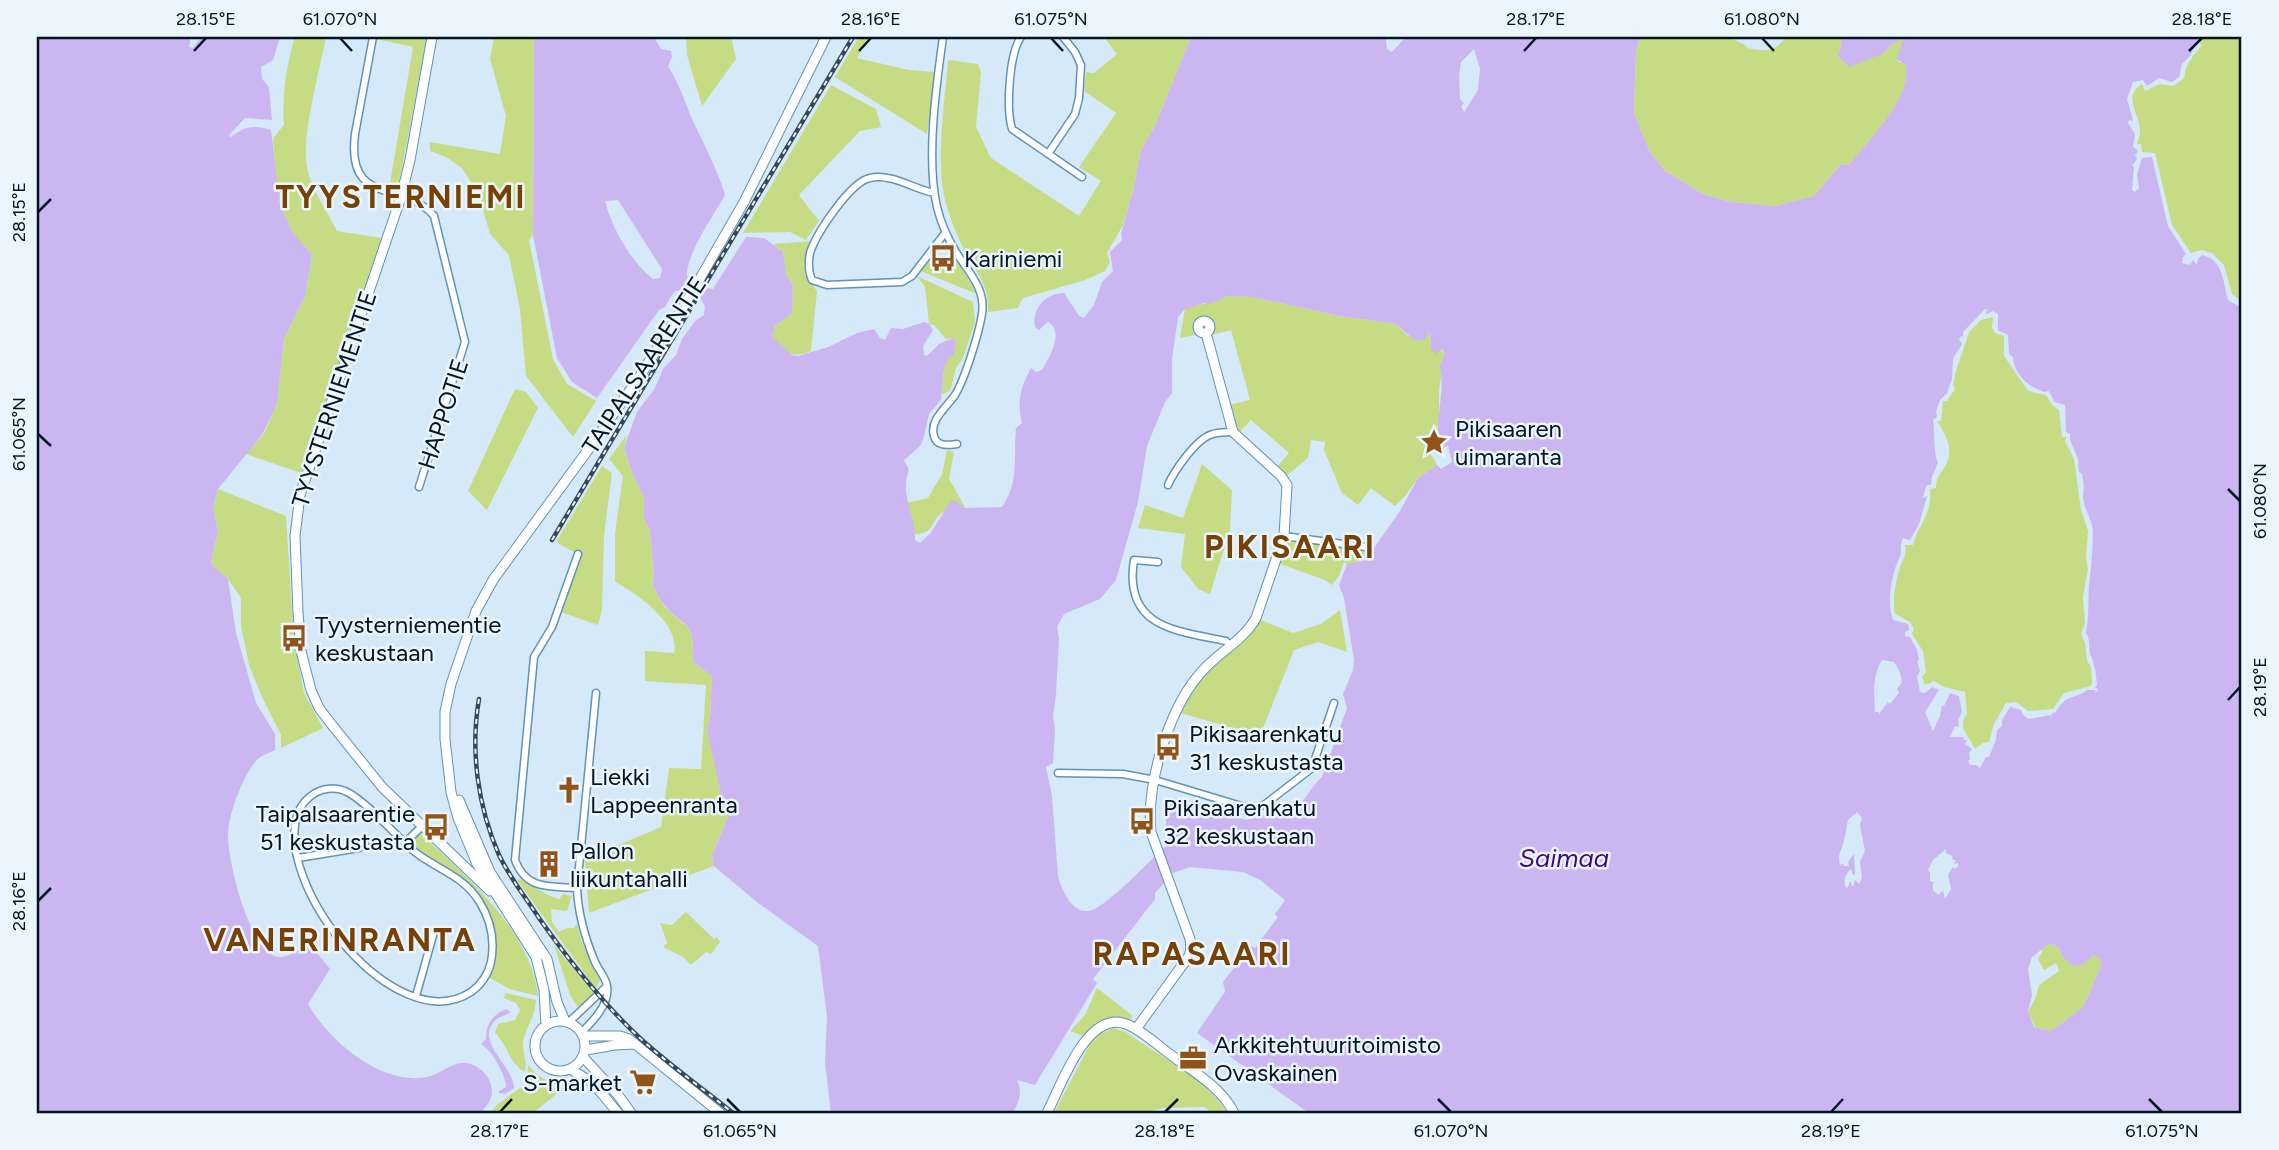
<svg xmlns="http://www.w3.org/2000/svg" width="2279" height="1150" font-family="Figtree,sans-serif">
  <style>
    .green { fill: #c6dc84 }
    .water { fill: #cbb6f2; fill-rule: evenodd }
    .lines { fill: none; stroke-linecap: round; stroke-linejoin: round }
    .street-casing { stroke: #6193b6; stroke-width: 9 }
    .secondary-casing { stroke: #6193b6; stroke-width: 11 }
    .street { stroke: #fff; stroke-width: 6 }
    .secondary { stroke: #fff; stroke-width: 9 }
    .rail-casing { stroke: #354856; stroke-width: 4.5 }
    .rail { stroke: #ebf5fd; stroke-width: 2; stroke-dasharray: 5; stroke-linecap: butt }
    .ticks { fill: none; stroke: #031522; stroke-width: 2.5 }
    .labels { text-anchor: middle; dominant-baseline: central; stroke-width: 5; stroke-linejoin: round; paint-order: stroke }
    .poi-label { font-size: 24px; fill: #031522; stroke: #ebf5fd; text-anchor: start }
    .street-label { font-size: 24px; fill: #031522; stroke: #ebf5fd }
    .water-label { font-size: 26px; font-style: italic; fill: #48077f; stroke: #ebf5fd }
    .district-label { font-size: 32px; font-weight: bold; letter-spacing: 2px; fill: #774103; stroke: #ebf5fd }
    .neatline { fill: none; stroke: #031522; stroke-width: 2.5 }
    .ticks-label { font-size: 18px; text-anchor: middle; fill: #031522 }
  </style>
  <rect width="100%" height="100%" fill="#d5e9f9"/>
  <path class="green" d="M295,37H326C320,69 301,136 307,167C311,190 327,210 337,231L382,238L359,309L345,339L344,353L301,473L246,454L263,435L277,404L284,339L305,296L312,255C306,248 299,242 294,234C275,207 275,169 273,138L284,125C282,94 286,66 295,37Z
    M377,37H427L398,188L389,189L413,47L376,39Z
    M494,37H534L533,235L529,240L553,359L567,384L596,401L573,437L526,376L520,309L509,255L490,234L479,195L462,168L446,157L430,151V142L500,154L506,116L490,59Z
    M686,37H731L736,59L702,106L687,55Z
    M859,37H868L857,58L909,70L936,72L927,134L835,77Z
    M1104,37H1191L1155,126L1141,150L1133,191L1123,225L1107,253L1110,262L1105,271L1085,280L1023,298L1018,308L988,312C989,281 975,273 963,248C957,235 951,221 947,207C934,169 945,101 948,60L978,64L981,72L976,127L991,158L1079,216L1101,181L1079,167L1116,113L1084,91L1086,72L1094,73L1117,54Z
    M1640,37H1729L1745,45L1748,48C1765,52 1775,52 1786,37H1843L1838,56L1884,53L1891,45L1905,37L1897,61L1906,65C1913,97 1868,141 1849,165L1841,164L1814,196L1775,206L1731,202L1703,194L1665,171L1650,152L1634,113L1636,52Z
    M2202,37H2242V302L2232,294L2224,265L2212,253L2201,250L2191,253L2172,225L2155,153L2142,152L2141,144H2137C2138,140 2140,136 2140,132C2141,115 2121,97 2142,84L2145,91L2160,84L2173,86C2191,75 2181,77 2188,64C2191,57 2198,51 2202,45L2200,44Z
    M831,85L876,109L881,127L860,131L799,195L819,221L806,240L790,232L743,233Z
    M812,241L804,264L805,275L817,291L811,351C792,359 784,353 772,337L775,326L792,313L793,284L786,275L783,252L773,244Z
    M929,259L934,266L941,269L957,260L977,294L920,271Z
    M917,276L973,302L975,322L963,358L956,368L950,391L942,394L944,369L953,338L946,339L934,325L929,324L925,287Z
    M1227,296L1253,297L1340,316L1396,324L1408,336L1430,331L1431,349H1441L1444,354C1443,368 1439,384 1439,399C1439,422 1440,427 1427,447L1437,465L1418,478L1406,495L1395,506L1371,488L1358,505L1342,493L1324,450L1325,442L1311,440L1308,458L1283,479L1274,470L1289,453L1251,420L1236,436L1225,406L1250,400L1231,330L1211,335L1210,324L1204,321L1199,324L1195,335L1180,338L1185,309C1200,304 1213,303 1227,296Z
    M1993,317L1992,328L1995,333L2004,336V356L2028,391L2046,395L2052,405L2059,410L2062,437H2067L2065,441L2074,459L2081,510L2088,531L2086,558L2088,569L2083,597L2085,623L2081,634L2085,643L2087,661L2091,666L2092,683L2091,686L2064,693L2053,709L2028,711L2016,702L2006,703L1994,724L1989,742L1983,743L1975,749L1963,728V720L1967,714L1965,692L1944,687L1934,681L1925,685L1922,677L1926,672L1923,651L1912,634L1914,629L1910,622L1895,614C1892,601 1896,580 1900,567C1903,559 1907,554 1905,545H1913C1919,523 1932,516 1930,489L1936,488C1936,478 1939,476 1944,468C1955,452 1947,436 1937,421H1941L1943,401H1947L1955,389L1953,385L1955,374L1969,332L1981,320Z
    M515,389L526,392L538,408L487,510L468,491Z
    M627,434L624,447L631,470L644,498V519L650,531L654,578L652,583C655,589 658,597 662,603C686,632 694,617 693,662L712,676L710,719L707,730L734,804L712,855L714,866L589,913L585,861L593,856L661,827L669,768L701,769L706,685L645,681V651L674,653C681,625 637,593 615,582V533L623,476L609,459Z
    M947,450L954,452L949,479L965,507C959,510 948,510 942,513C930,521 935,534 915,534L906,503L928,498L942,474Z
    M1202,464L1232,490L1230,530L1210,594L1198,589L1181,567L1185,534L1138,528L1145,505L1183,518Z
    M602,466L612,473L604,535L602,610L598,625L558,611L577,554L556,542Z
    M218,489L286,516L294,640L304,693L323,728L281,748V735L263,699L249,665L241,626V598L228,579L211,564L218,530L213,508Z
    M1284,536L1374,548C1373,562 1359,561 1347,564L1344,562L1339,576L1332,585L1325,580L1275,562Z
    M1340,610L1347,652L1318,642L1294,650L1260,736L1177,712L1196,678L1256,618L1293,633L1321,624Z
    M418,832C463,872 532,932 538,996L510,989L488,977L494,952L479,898L407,843Z
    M520,879C534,886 545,895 559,899L563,894L572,896L567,911L551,909L552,922L559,932L567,928H574L577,924L582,943L600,980L596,989L517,880Z
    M686,912L714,939L717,937L720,942L711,954L706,952L691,965L683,957L663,947L667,943L660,923L672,925Z
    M2050,943L2059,948L2063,957L2085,963L2094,955L2102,960L2100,969L2083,1007L2051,1031L2035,1027L2028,1012L2036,997L2039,985L2059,971L2056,963L2044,970L2038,959L2042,952V948Z
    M554,945L594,994L580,1011L570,995Z
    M1097,988L1133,1016L1129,1021C1108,1017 1097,1020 1083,1036L1070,1031L1085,1015Z
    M506,993L536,1000C536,1016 524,1029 523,1044C523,1054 527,1059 525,1072C509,1064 508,1045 495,1033L498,1024L515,1020L520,1010L516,1003L504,998Z
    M1114,1028L1126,1032C1157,1055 1208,1079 1227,1113H1213L1204,1107L1164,1108L1140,1113H1054L1090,1044L1097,1035Z
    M528,1065C541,1081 554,1084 573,1086L559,1092L533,1113H490L498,1104L527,1083Z"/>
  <path class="water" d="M37,37H191L189,47L193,48L201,37H280L273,60L261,67L262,79L269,87L272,120L245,118L229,135L231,137C245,126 254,125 271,130L280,205L293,233L312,255L305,296L284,339L277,404L262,435L218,489L213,508L218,530L211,564L228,579L236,633L256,703L275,734V750C269,753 260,756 256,761C243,776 230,811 228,831C226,856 249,952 278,957C287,959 299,949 307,944L311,945L330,969L308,1004C329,1041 381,1086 427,1077C439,1075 451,1063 462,1063C480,1062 498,1082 490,1100C488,1104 484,1109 481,1113H37Z
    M534,37H654L661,49L671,51L672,57L668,66C679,84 684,99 691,117C703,143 717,168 725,195C714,215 686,254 687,276L700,287L713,289L746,237L764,238L783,252L786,275L793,284L792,313L775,326L772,337L792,355L798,356L828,347L857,333L874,329L880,338L885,340L891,328L903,329L924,322L929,324L933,330L923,346L924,355L927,356L939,344L953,338L956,341L954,354L948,359L944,369L941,400L929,414L923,440L920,446L904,460L909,470C899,495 916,516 915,540L920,543L930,534L951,501H956L965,508L1002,507C1020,482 1013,456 1016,428L1022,423C1017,402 1020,388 1031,368L1036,372L1042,370C1049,358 1065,332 1048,322L1039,330L1035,327C1031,309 1046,293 1064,293L1079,316L1084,318L1094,305L1102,282L1113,271L1110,252L1122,240L1121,233L1133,191L1141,150L1155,126L1191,37H1388L1386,41L1387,49L1392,52L1406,37H1640L1636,52L1634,113L1650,152L1665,171L1703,194L1731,202L1775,206L1814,196L1841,164L1849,165C1868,141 1913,96 1906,65L1896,59L1904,38L1891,45L1884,53L1849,67L1838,56L1843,37H2199L2190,56L2182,64L2179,77L2172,82L2159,78L2147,86L2143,80L2133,82L2127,99L2133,121L2129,120L2128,123L2135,134L2133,146L2138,151L2136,155L2134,153L2137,159L2132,166L2134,167L2132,190L2135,192L2139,188L2137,174L2142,158L2152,157L2168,226L2186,254L2183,257L2182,263L2190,265L2193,260L2197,265L2198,259L2202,255C2224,260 2223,283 2228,300L2242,308V321L2240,324L2242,326V1113H1309L1197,1033L1225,992L1223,982L1251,946L1255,948L1278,917L1275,914L1285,900L1260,880L1243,872L1190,867L1173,873L1155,893V899L1093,979L1097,983L1035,1085L1017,1080C1023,1093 1019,1101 1013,1113H831L825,1062L827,1017L818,946L758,903L714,866L712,855L734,804L723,803L707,730L710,719L712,676L693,662C694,616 686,632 662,602C658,597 655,589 652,583L654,577L650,531L644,519V498L631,470L624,447L637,412L655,388L663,369L676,355L682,339L695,321L704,315L705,306L700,298L684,289L674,292L665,307L659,310L597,398L572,382L557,358L533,235ZM1474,49L1480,69L1478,90L1464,112L1461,107L1464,103L1460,99L1459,76L1461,62ZM618,200L662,269L660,278L653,279C630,261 612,228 605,201ZM1227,296L1253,297L1340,316L1396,324L1414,340H1424L1430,332L1431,349L1436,354L1442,349C1446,354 1443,361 1439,365C1448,387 1430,434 1442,449L1448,445L1452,462L1441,469L1437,465L1418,478L1400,511L1374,548C1373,562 1359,561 1347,564L1339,585L1344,598L1354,660L1353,670L1343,694L1347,708L1322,777C1310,788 1303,803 1292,816L1271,815L1246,820L1175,798L1171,800L1166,812V846C1151,859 1105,909 1089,911C1071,913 1062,890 1058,876L1052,796L1046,767L1053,763L1055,729L1053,716L1056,694L1059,638L1057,627L1064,614L1100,599L1116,580L1138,502L1147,446L1165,402L1172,393V359L1178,317L1184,310L1204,303L1211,304ZM1985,309H1987L1986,314L1993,311L1998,314V330L2008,335L2009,354C2017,361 2011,354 2014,364C2019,379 2032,389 2046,392L2048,390L2055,402L2065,405L2066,432L2070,434V440L2078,459L2079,472L2082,474C2084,483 2084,488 2083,495C2082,506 2092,518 2093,531C2093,549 2091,567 2089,585C2088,602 2089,617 2086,633C2091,640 2088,648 2091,656C2095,665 2096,674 2097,685L2095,688L2098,689L2096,693L2095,690H2087C2075,700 2066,693 2056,712L2052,713L2051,720V715L2029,719L2024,716L2021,710L2010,707L2002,720V726L1997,730L1996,740L1989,757H1986L1980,768L1976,765H1970L1968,761L1970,759L1969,753L1972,749L1965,744L1967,740L1963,739L1964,737H1950L1955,726L1959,727L1958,720L1962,712L1959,696L1950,693L1944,706L1942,705L1940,716L1933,731L1925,712L1939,690L1932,687L1925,693L1920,692L1917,676L1920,671L1917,661L1919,660L1917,650L1910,637L1905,636V632L1909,630L1908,624L1893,620C1887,605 1891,581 1895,569C1896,564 1900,558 1901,553C1901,546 1900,545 1903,538L1910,540L1919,524L1927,496L1923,498L1926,486L1931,484L1932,477L1938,463C1933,451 1935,433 1933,420L1937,417L1936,411L1940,400L1947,393L1952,379L1953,358L1962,344L1959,339L1961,336L1963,337V332ZM1882,660L1894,662L1900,672L1902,682L1897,689L1899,693L1890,704L1888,702L1879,714V712H1875C1874,694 1872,676 1882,660ZM1857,812L1862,818L1860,825L1865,851L1860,862L1862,878L1859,884L1855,880L1853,887L1850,881L1848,887L1846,888C1843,880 1845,874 1851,869L1853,875L1855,874L1854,854L1848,862L1849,866H1843L1844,863L1840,865C1837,854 1842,850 1844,840C1846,834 1846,827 1848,820ZM1946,849V853L1952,856L1953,860H1956L1954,864L1958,863V866L1955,869L1953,867L1948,875L1951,889L1945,899L1943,890L1938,895L1933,890V883H1935L1930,881V873L1928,870L1933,860ZM2050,943L2059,948L2063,957L2074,967L2085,963L2094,955L2101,960L2100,969L2083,1007L2051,1031L2034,1027L2028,1012L2032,995L2028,969L2032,957Z
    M506,1009L511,1012C505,1016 498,1016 493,1023C477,1044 514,1067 514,1088L505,1094L499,1093V1091L506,1087C506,1075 491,1049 481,1044L486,1039C486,1024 492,1015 506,1009Z"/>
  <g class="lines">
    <defs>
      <path id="street" d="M373,37L355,134C346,208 403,179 434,216L465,342L419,487
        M943,37C936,87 926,159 937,207C941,224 947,237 956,252C968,272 986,288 982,314C979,333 965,379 955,395C947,407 929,420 934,436C937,447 948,445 957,444
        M1021,37C1009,54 1006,109 1012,129L1082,177
        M1048,154L1075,114L1079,98L1081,65L1075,52L1063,37
        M934,193C914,189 891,173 870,178C850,182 816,234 810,253C808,263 808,271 812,280L827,285L902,282L912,276L945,233
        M1168,485C1174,471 1196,440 1210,435C1217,432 1225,432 1233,432
        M1284,536L1366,547
        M1158,562L1134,560C1123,628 1177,631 1226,641L1230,645
        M1058,773L1123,774L1155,780L1245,807L1255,808L1264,805L1312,768L1334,703
        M405,843C427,867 460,871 479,901C491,920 495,941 491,962C488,975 482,984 471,992C396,1041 272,884 298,813C301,805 307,798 315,793C324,788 336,787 345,791C362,798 391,830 405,843L422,826
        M298,858L359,848L365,844
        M577,888C549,886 526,890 515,860L534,657L552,627L578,554
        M416,996L434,932
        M569,1022L606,987
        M582,1032C593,1021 610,1004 607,986C606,978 598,969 595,962C585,938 578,915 577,888L596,693"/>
      <path id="secondary" d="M432,37L410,160L401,197L300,495L295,536L298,612L301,651L311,690L319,708L332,725L382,787L490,891
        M1198 327a6 6 0 1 1 12 0a6 6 0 1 1-12 0Z
        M459,800L490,872L547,959L557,1002L565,1021
        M535 1046a25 25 0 1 1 50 0a25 25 0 1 1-50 0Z
        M546,1025L544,990L536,957L477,864L458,818L451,792L445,739V712L451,684L476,611L493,580L588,450L640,376L687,301L744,202L826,37
        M1136,1029L1189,956L1191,949L1190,939L1151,832C1146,782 1170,703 1206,667C1223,650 1245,638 1256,618L1284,536L1287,485L1281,476L1233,432L1206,333
        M583,1036H620L629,1039L720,1113
        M586,1050L615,1045L634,1044
        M583,1057L618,1095L631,1113
        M570,1069L592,1082L618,1113
        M1047,1113C1061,1086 1087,1009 1126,1024C1142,1030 1157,1045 1171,1055C1194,1072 1221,1087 1234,1113"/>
    </defs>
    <use href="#street" class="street-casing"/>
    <use href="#secondary" class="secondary-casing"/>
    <use href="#street" class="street"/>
    <use href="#secondary" class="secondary"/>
    <defs>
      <path id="rail" d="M552,540L853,37
        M479,699C470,751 478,807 499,855C510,878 526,898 539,918C570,962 602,1003 642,1040C671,1066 703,1089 733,1113"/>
    </defs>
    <use href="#rail" class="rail-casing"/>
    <use href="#rail" class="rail"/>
  </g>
  <path class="ticks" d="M340,38L352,51M1051,38L1063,51M1762,38L1774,51M194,51L206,38M859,51L871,38M1524,51L1536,38M2189,51L2202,38M38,212L51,199M38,434L51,446M2228,489L2240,501M2228,700L2240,687M38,901L51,888M727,1099L740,1112M1438,1099L1451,1112M2149,1099L2162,1112M500,1112L512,1099M1165,1112L1178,1099M1831,1112L1843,1099"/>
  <defs>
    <symbol id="bus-bare" viewBox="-9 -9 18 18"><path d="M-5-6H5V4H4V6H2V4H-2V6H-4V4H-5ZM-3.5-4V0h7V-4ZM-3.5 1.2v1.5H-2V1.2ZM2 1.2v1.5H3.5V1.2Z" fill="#915416" stroke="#ebf5fd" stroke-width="2.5" paint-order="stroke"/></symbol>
    <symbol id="sight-bare" viewBox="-9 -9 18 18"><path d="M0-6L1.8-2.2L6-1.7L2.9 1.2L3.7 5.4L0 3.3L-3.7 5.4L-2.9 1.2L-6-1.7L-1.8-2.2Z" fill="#915416" stroke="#ebf5fd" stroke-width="2.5" paint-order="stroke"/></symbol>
    <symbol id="church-bare" viewBox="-9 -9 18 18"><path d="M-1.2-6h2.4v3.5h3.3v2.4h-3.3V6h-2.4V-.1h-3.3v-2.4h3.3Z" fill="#915416" stroke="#ebf5fd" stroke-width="2.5" paint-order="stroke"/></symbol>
    <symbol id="building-bare" viewBox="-9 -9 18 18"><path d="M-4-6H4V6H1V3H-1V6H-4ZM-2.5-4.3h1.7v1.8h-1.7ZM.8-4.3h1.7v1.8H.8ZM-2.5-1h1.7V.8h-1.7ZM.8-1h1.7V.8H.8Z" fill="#915416" stroke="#ebf5fd" stroke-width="2.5" paint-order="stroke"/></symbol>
    <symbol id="office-bare" viewBox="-9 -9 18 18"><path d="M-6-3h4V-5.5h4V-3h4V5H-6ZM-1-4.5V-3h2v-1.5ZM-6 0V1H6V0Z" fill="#915416" stroke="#ebf5fd" stroke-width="2.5" paint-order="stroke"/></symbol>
    <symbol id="supermarket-bare" viewBox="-9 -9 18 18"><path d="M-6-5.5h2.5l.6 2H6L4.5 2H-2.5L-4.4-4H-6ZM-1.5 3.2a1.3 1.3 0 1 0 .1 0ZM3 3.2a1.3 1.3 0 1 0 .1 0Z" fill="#915416" stroke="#ebf5fd" stroke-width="2.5" paint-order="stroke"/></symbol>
  </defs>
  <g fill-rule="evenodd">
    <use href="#bus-bare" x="924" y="239" width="38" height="38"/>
    <use href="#sight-bare" x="1415" y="423" width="38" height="38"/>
    <use href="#bus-bare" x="275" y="619" width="38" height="38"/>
    <use href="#bus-bare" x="1149" y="728" width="38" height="38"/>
    <use href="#church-bare" x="550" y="771" width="38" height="38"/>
    <use href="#bus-bare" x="1123" y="802" width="38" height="38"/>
    <use href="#bus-bare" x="417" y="808" width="38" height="38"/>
    <use href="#building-bare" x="530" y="845" width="38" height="38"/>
    <use href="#office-bare" x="1174" y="1039" width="38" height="38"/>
    <use href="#supermarket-bare" x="624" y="1063" width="38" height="38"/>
  </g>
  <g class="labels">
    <g class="poi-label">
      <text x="964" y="258">Kariniemi</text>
      <text x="1455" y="428">Pikisaaren<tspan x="1455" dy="28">uimaranta</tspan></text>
      <text x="315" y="624">Tyysterniementie<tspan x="315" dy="28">keskustaan</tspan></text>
      <text x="1189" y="733">Pikisaarenkatu<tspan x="1189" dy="28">31 keskustasta</tspan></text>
      <text x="590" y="776">Liekki<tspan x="590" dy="28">Lappeenranta</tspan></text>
      <text x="1163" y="807">Pikisaarenkatu<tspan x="1163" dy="28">32 keskustaan</tspan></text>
      <text x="415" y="813" text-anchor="end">Taipalsaarentie<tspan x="415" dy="28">51 keskustasta</tspan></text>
      <text x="570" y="850">Pallon<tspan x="570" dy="28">liikuntahalli</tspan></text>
      <text x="1214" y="1044">Arkkitehtuuritoimisto<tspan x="1214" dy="28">Ovaskainen</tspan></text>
      <text x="622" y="1082" text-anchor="end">S-market</text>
    </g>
    <g class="street-label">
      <text transform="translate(644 365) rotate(-57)">TAIPALSAARENTIE</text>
      <text transform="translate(334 399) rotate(-72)">TYYSTERNIEMENTIE</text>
      <text transform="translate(443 414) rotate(-72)">HAPPOTIE</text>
    </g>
    <g class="water-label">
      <text x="1564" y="858">Saimaa</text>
    </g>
    <g class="district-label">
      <text x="401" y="197">TYYSTERNIEMI</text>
      <text x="1290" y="547">PIKISAARI</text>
      <text x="340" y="940">VANERINRANTA</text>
      <text x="1192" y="954">RAPASAARI</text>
    </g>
  </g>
  <rect width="2279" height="1150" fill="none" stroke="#ebf5fd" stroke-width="77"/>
  <rect x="38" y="38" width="2202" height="1074" class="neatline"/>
  <g class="ticks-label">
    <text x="206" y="25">28.15°E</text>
    <text x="340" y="25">61.070°N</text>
    <text x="871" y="25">28.16°E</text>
    <text x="1051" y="25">61.075°N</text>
    <text x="1536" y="25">28.17°E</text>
    <text x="1762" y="25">61.080°N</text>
    <text x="2202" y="25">28.18°E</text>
    <text transform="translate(19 212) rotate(-90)" y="6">28.15°E</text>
    <text transform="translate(19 434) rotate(-90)" y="6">61.065°N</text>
    <text transform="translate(2260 501) rotate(-90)" y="6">61.080°N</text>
    <text transform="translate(2260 687) rotate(-90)" y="6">28.19°E</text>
    <text transform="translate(19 901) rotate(-90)" y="6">28.16°E</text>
    <text x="500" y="1137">28.17°E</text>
    <text x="740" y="1137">61.065°N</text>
    <text x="1165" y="1137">28.18°E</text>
    <text x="1451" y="1137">61.070°N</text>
    <text x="1831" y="1137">28.19°E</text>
    <text x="2162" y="1137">61.075°N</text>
  </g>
</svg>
